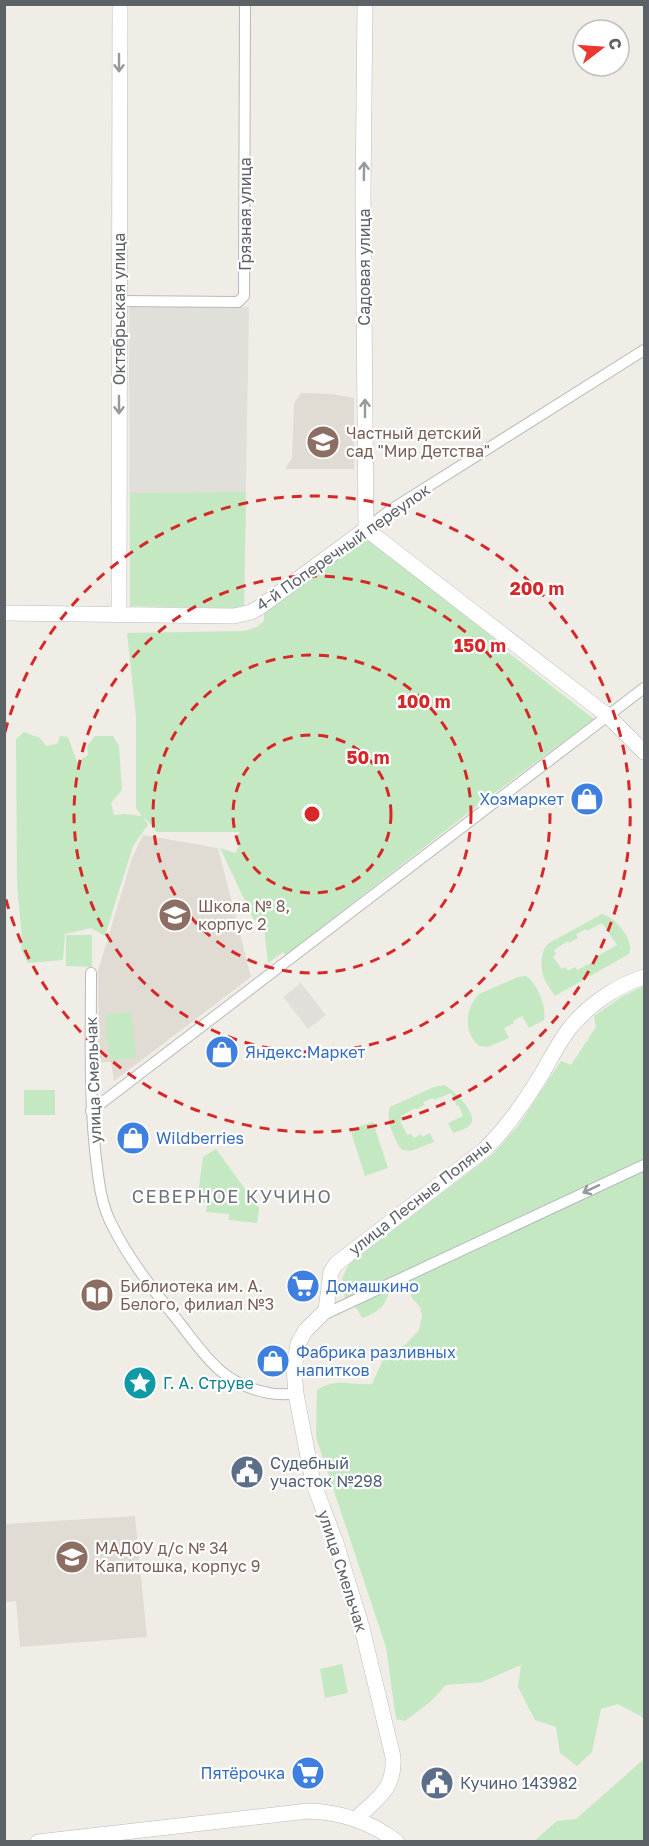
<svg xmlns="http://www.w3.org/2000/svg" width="649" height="1846" font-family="'Golos Text',sans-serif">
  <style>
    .industrial { fill: #e1dfda }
    .education { fill: #e0dcd4 }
    .green { fill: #c4e8c2; fill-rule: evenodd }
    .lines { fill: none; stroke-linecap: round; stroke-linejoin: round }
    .street-casing { stroke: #b6b9bd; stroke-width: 12 }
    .secondary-casing { stroke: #b7bbc0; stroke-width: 16 }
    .street { stroke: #fff; stroke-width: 10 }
    .secondary { stroke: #fff; stroke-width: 15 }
    .oneway { stroke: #96999c }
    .ring { fill: none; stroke: #d62828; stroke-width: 3; stroke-dasharray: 10 8 }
    .labels { text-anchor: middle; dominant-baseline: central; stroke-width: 4.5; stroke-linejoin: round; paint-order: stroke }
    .street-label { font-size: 16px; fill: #5d6267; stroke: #fff }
    .education-label { font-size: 16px; fill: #785e54; stroke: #fff; text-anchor: start }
    .shop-label { font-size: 16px; fill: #366cbe; stroke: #fff; text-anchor: start }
    .culture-label { font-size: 16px; fill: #0d838f; stroke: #fff; text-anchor: start }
    .service-label { font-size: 16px; fill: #4e5e75; stroke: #fff; text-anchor: start }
    .neighbourhood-label { font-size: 18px; letter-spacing: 1.5px; fill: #6e7479; stroke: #fff }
    .centre { fill: #d62828; stroke: #fff; stroke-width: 3 }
    .ring-label { font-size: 18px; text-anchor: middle; font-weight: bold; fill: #d62828; stroke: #fff; stroke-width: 4.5; stroke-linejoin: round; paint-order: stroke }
  </style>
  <rect width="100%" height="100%" fill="#f0ede6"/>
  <path class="industrial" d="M129,306L249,307L244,608L130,606Z
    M301,983L326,1015L308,1029L283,997Z"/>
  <path class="education" d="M301,393L332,394L354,398V469H286L287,465L292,459L294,403Z
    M143,835L218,848L251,977L114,1081L111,1062H99L98,971L132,858Z
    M135,1516L147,1637L20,1647L16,1601L5,1602V1524Z"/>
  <path class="green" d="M246,492L244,608L130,606V493Z
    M365,537L497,641L496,643L594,719L477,806L286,955L283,952L268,963L263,920H254L220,848L235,853L240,844L237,836L240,832H157L144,817L148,825L133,846L105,936L91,928L65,934L63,960L28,963L21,949L22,938L17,885L16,739L24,732L40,738L46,746L57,744L60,736L68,737L77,762L88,755L87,746L95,736H113L119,746L122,790L111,803L114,815L124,814L142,816L136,808V717L127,633L245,631L257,627L264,621V613Z
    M602,914C615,917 635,940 629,954L555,996C551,990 545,982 543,975C540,965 541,950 549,943ZM602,923L617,945L594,958L595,961L577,970L575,967L568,971L566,967L562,969L553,957L556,954L554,950L568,941L569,943L578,938L576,934L586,929L587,931Z
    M66,935H92V967L66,966Z
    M526,976C537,983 547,1007 544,1020L529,1028L522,1016L513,1021L514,1023L504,1028L509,1038L488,1047L479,1046C463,1032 465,1009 479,994L518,977Z
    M644,986V1718L618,1704L601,1709L592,1752L577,1766L560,1753L556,1727L535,1720L518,1687L521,1665L482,1682L446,1685L430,1702L405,1721L396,1719L386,1647L316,1437L317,1390C337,1377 351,1386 372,1384L385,1355L406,1344L419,1330L422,1316L420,1307L412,1298L409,1284L401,1276L391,1280C388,1301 384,1311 362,1318L357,1309L345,1300L342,1278L349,1264L493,1154L518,1126L561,1061L571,1065L596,1027L594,1016L623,996Z
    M131,1012L136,1058L110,1060L105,1015Z
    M444,1085C453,1089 478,1113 471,1124C468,1129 458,1131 453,1133L448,1123L463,1116L459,1106H457L451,1093L434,1100L433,1098L423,1102L425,1105L417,1109L415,1108L401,1116L403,1120L400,1121L407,1135L411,1134L414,1138L421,1134L422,1137L430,1133L434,1142L411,1151L402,1150C394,1141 385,1118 390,1107L434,1087Z
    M24,1090H55V1115H24Z
    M373,1122L388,1168L365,1176L350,1129Z
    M216,1149L259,1208L257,1223L229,1220V1214L206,1212L207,1203L197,1201L203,1157Z
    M342,1664L348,1693L325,1698L320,1669Z
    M644,1759V1841H523L524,1840L534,1841L557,1821L576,1819Z"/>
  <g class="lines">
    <defs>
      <path id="street" d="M119,301L238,302L244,296L245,4
        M366,529L389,511L644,350
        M91,973C91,1032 89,1091 95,1150C98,1175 100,1203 112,1225C129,1260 155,1292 179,1322C205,1356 223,1385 269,1393C277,1395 287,1394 296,1394
        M91,1111L644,688
        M323,1315L644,1165"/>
      <path id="secondary" d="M365,4L363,194L366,529
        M366,529L608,716L644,752
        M4,613L234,616L251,612L260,607L366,529
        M119,614L120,4
        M356,1819C377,1798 395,1790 393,1757L362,1628L336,1543L313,1482L296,1394L294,1369L298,1344L305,1331L326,1310L331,1272L336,1264L484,1150C507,1128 526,1100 543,1072C551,1058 559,1042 569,1029C588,1005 616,986 644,977
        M38,1842L308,1811C341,1812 370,1821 397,1842"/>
    </defs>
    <use href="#street" class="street-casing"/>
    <use href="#secondary" class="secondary-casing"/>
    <use href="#street" class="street"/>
    <use href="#secondary" class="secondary"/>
  </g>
  <defs><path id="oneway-shaft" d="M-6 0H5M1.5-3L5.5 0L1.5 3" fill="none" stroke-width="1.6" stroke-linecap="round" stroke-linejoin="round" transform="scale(1.5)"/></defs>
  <g class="oneway">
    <use href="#oneway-shaft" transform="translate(119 63) rotate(90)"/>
    <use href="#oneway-shaft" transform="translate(364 171) rotate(-89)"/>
    <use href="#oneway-shaft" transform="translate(119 405) rotate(90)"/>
    <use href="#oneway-shaft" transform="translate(365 408) rotate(-90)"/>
    <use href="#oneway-shaft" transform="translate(591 1189) rotate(155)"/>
  </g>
  <g class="ring">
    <circle cx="312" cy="814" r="79"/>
    <circle cx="312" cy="814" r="159"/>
    <circle cx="312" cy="814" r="238"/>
    <path d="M5 732A318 318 0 1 1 5 896"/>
  </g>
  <defs>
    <symbol id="school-disc" viewBox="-11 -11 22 22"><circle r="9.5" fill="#8d6e63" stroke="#fff"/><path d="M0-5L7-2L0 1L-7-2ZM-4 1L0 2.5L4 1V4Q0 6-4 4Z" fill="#fff"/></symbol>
    <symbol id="shop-disc" viewBox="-11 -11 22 22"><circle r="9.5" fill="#3f7fe0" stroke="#fff"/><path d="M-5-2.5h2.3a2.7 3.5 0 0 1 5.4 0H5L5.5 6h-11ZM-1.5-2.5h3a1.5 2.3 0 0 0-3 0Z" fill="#fff"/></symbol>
    <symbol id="supermarket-disc" viewBox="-11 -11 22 22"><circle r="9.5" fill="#3f7fe0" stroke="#fff"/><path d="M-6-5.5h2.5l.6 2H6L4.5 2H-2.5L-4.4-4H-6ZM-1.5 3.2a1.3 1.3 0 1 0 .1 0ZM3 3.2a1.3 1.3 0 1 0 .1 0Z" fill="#fff"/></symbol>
    <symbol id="library-disc" viewBox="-11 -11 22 22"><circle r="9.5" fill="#8d6e63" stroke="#fff"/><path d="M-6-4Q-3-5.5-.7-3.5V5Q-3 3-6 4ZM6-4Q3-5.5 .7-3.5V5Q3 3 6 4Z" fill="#fff"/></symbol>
    <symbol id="sight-disc" viewBox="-11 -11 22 22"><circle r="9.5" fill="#0f9aa8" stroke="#fff"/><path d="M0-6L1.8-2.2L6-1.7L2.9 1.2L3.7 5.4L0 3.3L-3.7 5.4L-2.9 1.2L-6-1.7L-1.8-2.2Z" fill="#fff"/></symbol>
    <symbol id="civic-disc" viewBox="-11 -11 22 22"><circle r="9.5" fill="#5c6f8a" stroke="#fff"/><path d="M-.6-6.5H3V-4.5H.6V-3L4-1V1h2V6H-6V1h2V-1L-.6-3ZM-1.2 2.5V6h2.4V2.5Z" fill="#fff"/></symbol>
  </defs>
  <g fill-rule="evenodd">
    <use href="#school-disc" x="304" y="423" width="38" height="38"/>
    <use href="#shop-disc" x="568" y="780" width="38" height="38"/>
    <use href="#school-disc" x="156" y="896" width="38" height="38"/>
    <use href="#shop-disc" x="203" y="1033" width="38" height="38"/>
    <use href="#shop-disc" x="114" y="1119" width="38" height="38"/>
    <use href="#supermarket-disc" x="284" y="1267" width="38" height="38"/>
    <use href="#library-disc" x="78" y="1276" width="38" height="38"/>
    <use href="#shop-disc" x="254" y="1342" width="38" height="38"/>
    <use href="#sight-disc" x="121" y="1364" width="38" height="38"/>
    <use href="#civic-disc" x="228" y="1453" width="38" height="38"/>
    <use href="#school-disc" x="53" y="1538" width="38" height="38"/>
    <use href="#supermarket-disc" x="289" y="1754" width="38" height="38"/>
    <use href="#civic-disc" x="418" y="1764" width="38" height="38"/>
  </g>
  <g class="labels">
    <g class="street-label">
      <text transform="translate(245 214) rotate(-90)">Грязная улица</text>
      <text transform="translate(364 267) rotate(-90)">Садовая улица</text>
      <text transform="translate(119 309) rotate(-90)">Октябрьская улица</text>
      <text transform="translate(343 547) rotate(-35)">4-й Поперечный переулок</text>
      <text transform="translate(93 1080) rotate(-92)">улица Смельчак</text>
      <text transform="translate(420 1197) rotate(-38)">улица Лесные Поляны</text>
      <text transform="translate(343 1571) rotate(72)">улица Смельчак</text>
    </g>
    <g class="education-label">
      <text x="346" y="433">Частный детский<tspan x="346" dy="18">сад "Мир Детства"</tspan></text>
      <text x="198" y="906">Школа № 8,<tspan x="198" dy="18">корпус 2</tspan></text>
      <text x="120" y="1286">Библиотека им. А.<tspan x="120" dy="18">Белого, филиал №3</tspan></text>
      <text x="95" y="1548">МАДОУ д/с № 34<tspan x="95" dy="18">Капитошка, корпус 9</tspan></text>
    </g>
    <g class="shop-label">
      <text x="564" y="799" text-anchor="end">Хозмаркет</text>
      <text x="245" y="1052">Яндекс.Маркет</text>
      <text x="156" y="1138">Wildberries</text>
      <text x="326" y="1286">Домашкино</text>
      <text x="296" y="1352">Фабрика разливных<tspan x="296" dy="18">напитков</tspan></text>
      <text x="285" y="1773" text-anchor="end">Пятёрочка</text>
    </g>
    <g class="culture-label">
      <text x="163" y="1383">Г. А. Струве</text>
    </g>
    <g class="service-label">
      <text x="270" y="1463">Судебный<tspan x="270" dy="18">участок №298</tspan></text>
      <text x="460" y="1783">Кучино 143982</text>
    </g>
    <g class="neighbourhood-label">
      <text x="232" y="1196">СЕВЕРНОЕ КУЧИНО</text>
    </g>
  </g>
  <circle cx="312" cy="814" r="9" class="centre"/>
  <g class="ring-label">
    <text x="537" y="595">200 m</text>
    <text x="480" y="652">150 m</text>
    <text x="424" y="708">100 m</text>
    <text x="368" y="764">50 m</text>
  </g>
  <rect width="649" height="1846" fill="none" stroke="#5d6267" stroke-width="12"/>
  <g transform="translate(601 48) rotate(73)"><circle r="28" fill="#ffffff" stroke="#bec0c2" stroke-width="1.5"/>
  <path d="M0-4.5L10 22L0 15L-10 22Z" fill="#ec3730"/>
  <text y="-9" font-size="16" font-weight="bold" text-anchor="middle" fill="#5d6267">С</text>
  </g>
</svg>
